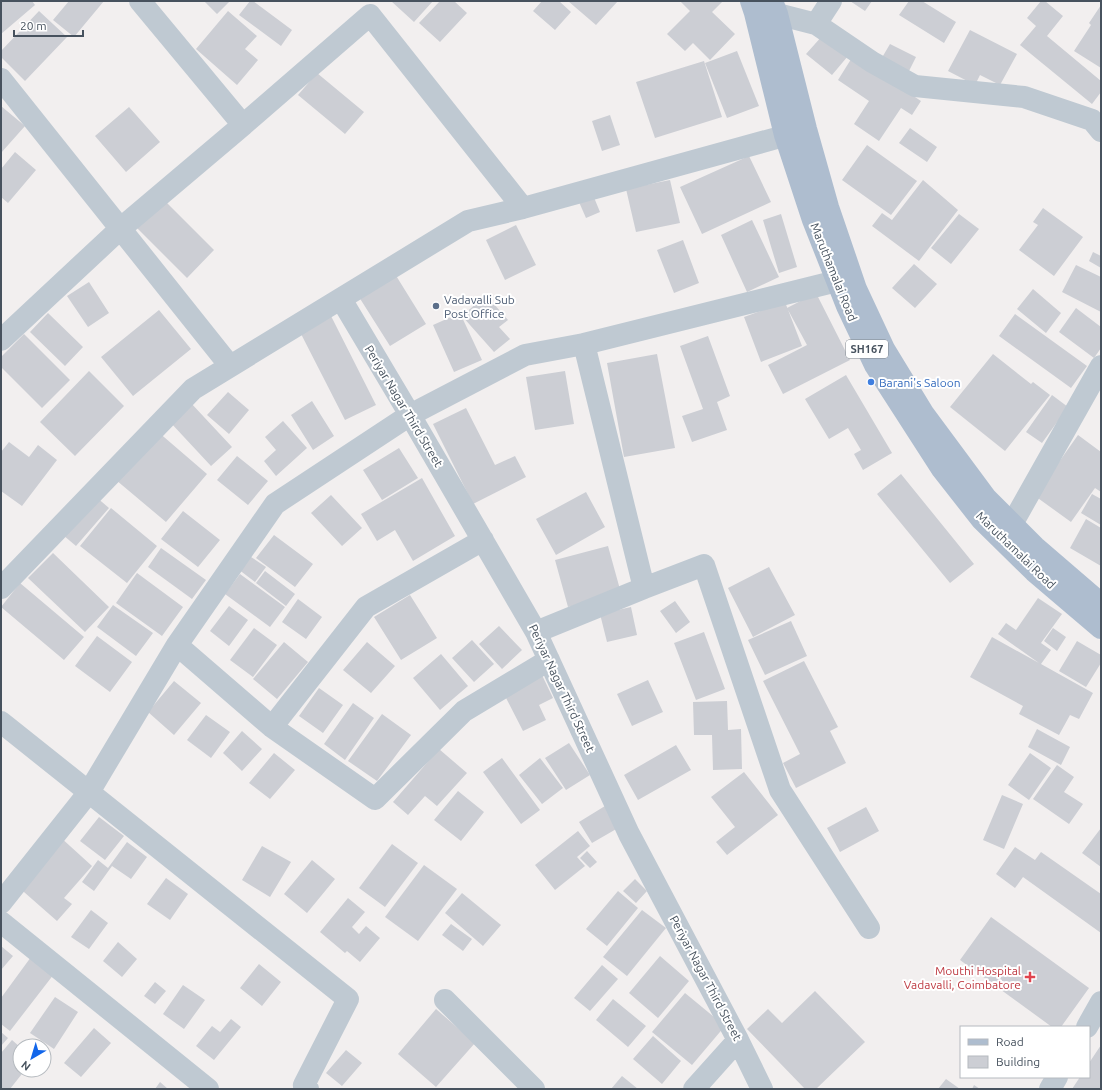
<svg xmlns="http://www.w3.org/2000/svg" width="1102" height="1090" font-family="Ubuntu,sans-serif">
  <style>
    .building { fill: #ccced4 }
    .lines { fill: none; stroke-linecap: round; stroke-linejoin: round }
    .minor { stroke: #bfc9d2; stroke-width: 22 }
    .major { stroke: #aebdcf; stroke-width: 22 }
    .service-dot { fill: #5c6f8a; stroke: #fff; stroke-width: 1.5 }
    .shop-dot { fill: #3f7fe0; stroke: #fff; stroke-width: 1.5 }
    .health-dot { fill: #e0444e; stroke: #fff; stroke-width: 1.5 }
    .labels { text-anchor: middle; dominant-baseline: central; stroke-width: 4; stroke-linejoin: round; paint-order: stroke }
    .shield { fill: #fff; stroke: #7e868e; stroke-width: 1 }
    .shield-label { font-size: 11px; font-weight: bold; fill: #47525e }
    .street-label { font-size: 12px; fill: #47525e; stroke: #fff }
    .service-label { font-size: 12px; fill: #4e5e75; stroke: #fff; text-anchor: start }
    .shop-label { font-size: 12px; fill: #366cbe; stroke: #fff; text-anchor: start }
    .health-label { font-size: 12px; fill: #be3a42; stroke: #fff; text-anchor: end }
  </style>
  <rect width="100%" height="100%" fill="#f2efef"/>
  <path class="building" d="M1,1H32L35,5L1,34Z
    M69,1H104L74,37L53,20Z
    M204,1H230L217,14Z
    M250,1H253L292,30L281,46L239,15Z
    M391,1H433L414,22Z
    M440,1H454L467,13L440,42L419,23Z
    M542,1H559L571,12L555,30L533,11Z
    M568,1H618L596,25Z
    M680,1H723L712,12L735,34L710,60L693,43L685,51L667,34L690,11Z
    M850,1H872L865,11Z
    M909,1H922L956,22L944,43L899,15Z
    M1041,1H1045L1063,16L1047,36L1101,81V92L1092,104L1020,45L1036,26L1027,18Z
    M1101,5V68L1074,51L1091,25L1089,23Z
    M39,11L67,37L25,81L1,57V51Z
    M228,11L257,36L245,49L258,60L237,85L196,49Z
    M970,30L1017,54L1000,85L980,75L975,85L948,71Z
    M823,35L848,56L832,75L806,54Z
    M890,44L916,57L907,75L880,61Z
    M737,51L759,106L727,118L705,63Z
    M853,56L921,101L912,115L901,108L879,141L854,124L869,101L838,80Z
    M704,61L722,117L655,138L636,82Z
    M317,73L364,112L345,134L298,95Z
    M1,106L25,126L1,153Z
    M129,107L160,142L126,172L95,136Z
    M610,115L620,145L602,151L592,121Z
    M910,128L937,147L927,162L899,143Z
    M867,145L917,181L891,215L842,180Z
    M15,152L36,170L8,203L1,197V169Z
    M749,156L771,202L702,234L680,187Z
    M670,180L680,223L636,232L626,189Z
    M923,180L958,210L919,261L872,226L882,213L892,220Z
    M593,195L600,212L586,218L579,202Z
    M162,198L214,250L187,278L135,226Z
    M1043,208L1083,237L1054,276L1019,250L1038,225L1033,222Z
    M781,214L797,267L779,273L763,220Z
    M959,214L979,229L951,264L931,248Z
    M752,220L779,277L747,292L721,235Z
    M516,225L536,265L505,280L486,240Z
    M683,240L699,283L674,293L657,250Z
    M1093,252L1101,256V268L1089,261Z
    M914,264L937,284L915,308L892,288Z
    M1076,265L1101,277V312L1062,292Z
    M395,274L426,324L390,346L359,297Z
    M89,282L109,313L88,327L67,296Z
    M1033,289L1061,313L1046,333L1017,309Z
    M816,293L850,360L783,394L768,365L807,345L787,308Z
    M486,295L508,320L499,327L510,339L494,352L462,316Z
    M785,302L802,346L761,362L744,317Z
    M1076,308L1101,327V348L1094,358L1059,332Z
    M159,310L191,349L133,396L101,357Z
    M48,313L83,347L65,366L30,332Z
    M460,313L482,360L454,372L433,325Z
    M330,314L376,405L345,420L299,330Z
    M1015,314L1087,366L1071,388L999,336Z
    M24,334L70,380L42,408L1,367V357Z
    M708,336L730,396L717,402L727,430L692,442L682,416L703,409L680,346Z
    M657,354L675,448L624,457L607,363Z
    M993,354L1031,384L1033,382L1050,395L1005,451L950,407Z
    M89,371L124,406L75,456L40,422Z
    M565,371L574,424L535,430L526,377Z
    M846,375L892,453L863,470L854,454L861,450L848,428L829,439L805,399Z
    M228,392L249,410L229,434L207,415Z
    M1052,395L1068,407L1042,443L1026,432Z
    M312,401L334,436L313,450L291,415Z
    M190,402L232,447L211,466L170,422Z
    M466,408L495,465L515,456L526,477L473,504L433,424Z
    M283,421L307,448L276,476L264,461L276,450L265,437Z
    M157,431L207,474L166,522L116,480Z
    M1078,435L1101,452V492L1095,488L1071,522L1035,496Z
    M9,442L29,457L38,445L57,460L22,506L1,491V452Z
    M399,448L418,478L382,500L363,470Z
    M237,456L268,481L248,505L217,480Z
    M901,474L974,564L950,583L877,494Z
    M422,478L455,536L413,561L395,530L377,541L361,514Z
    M586,492L605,527L556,555L536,519Z
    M1092,494L1101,499V525L1081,513Z
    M331,495L362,528L342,546L311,513Z
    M95,496L109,508L76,546L63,535Z
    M111,508L157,546L127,583L80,546Z
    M183,511L220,540L198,567L161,539Z
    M1086,519L1101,528V566L1070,548Z
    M274,535L313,564L295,587L256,558Z
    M608,546L621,593L568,607L555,560Z
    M161,548L206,580L192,599L148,567Z
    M53,553L109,607L85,632L28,578Z
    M248,555L266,567L255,582L238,569Z
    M769,567L795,615L753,637L728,588Z
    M265,571L295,594L286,606L256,583Z
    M137,573L183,607L162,636L116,603Z
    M240,574L285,607L270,627L225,594Z
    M20,583L84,637L64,660L1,607Z
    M410,595L437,638L401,660L374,617Z
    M1038,598L1062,614L1041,643L1051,650L1041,664L1093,693L1079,719L1070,715L1059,735L1019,714L1023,706L970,677L992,637L1039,663L998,634L1006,623L1016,630Z
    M298,599L322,617L306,639L282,622Z
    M675,601L690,622L676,633L660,611Z
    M113,605L153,633L136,656L97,627Z
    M229,606L248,620L229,646L210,631Z
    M631,607L637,635L607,642L600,614Z
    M791,621L807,656L765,675L748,640Z
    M499,626L522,650L502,669L479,644Z
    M254,628L277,645L253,677L230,660Z
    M1053,628L1066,637L1057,651L1044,641Z
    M704,632L725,689L696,700L674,643Z
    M97,636L132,662L110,692L75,666Z
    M472,640L494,664L474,682L452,658Z
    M1077,641L1101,655V663L1086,687L1059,671Z
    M284,642L308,662L277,699L253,679Z
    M367,642L395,666L371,693L343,670Z
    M441,654L468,686L440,710L413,678Z
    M804,661L838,727L830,731L846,763L796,788L783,763L800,754L763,681Z
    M541,673L553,698L539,705L546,720L523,731L503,692Z
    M648,680L663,712L632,726L617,694Z
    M174,681L201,703L174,735L148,712Z
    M319,688L343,705L323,733L299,716Z
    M727,701L728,730L741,729L742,769L713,770L712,735H694L693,702Z
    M353,703L374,718L345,760L324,744Z
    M382,714L411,735L377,781L348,761Z
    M206,715L230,732L211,758L187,740Z
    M1037,729L1070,747L1061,765L1028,747Z
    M242,731L262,749L242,771L223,753Z
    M569,743L590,775L566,790L545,758Z
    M676,745L691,770L638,800L624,775Z
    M439,749L467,773L437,806L425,796L408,815L393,802Z
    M274,753L295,770L270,799L249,783Z
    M1030,753L1051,768L1029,800L1008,785Z
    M502,758L540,810L521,824L483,772Z
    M540,758L563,788L542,804L519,775Z
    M1057,765L1074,777L1064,792L1083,804L1069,824L1033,799Z
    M744,772L778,815L727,855L716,842L735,827L711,797Z
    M458,791L484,812L461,841L434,820Z
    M1002,795L1023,804L1004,849L983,840Z
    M605,806L618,828L592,843L579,822Z
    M866,807L879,831L840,852L827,828Z
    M99,817L124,836L105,860L80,841Z
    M1101,828V867L1082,853Z
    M578,831L590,846L577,857L585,866L555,890L535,865Z
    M59,836L92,866L64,898L72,904L57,921L16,885Z
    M127,842L147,857L131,879L112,866L94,891L82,882L98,860L108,868Z
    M392,844L418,863L385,907L359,888Z
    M262,846L291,862L270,897L242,880Z
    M1015,847L1035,860L1041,852L1101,894V933L1023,877L1015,888L996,874Z
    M587,851L597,862L590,868L580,858Z
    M312,860L335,879L307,913L284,894Z
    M424,865L457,889L418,941L385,917Z
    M166,878L188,894L170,920L147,904Z
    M635,879L647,891L636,903L623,891Z
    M618,891L638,908L607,946L586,929Z
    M462,893L501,925L483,946L445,913Z
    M348,898L365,912L352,927L359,934L366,926L380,938L360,962L347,951L345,953L320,932Z
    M91,910L108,923L89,949L71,937Z
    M642,910L666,928L627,976L603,957Z
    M991,917L1089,988L1061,1027H1052L960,960Z
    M451,924L472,939L463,951L442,935Z
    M118,942L137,959L122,977L103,961Z
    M1,946L13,956L1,970Z
    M660,956L689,981L658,1018L629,993Z
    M31,957L54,974L10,1031L1,1024V998Z
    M259,964L281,982L262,1006L240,988Z
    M602,965L618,979L590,1011L574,998Z
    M155,982L166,991L155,1004L144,996Z
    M183,985L205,1000L184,1029L163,1014Z
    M815,991L865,1042L816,1089H805L747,1029L768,1009L782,1023Z
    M685,993L725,1026L692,1065L652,1032Z
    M55,997L78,1012L54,1049L30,1033Z
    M613,999L646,1026L628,1047L596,1020Z
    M436,1009L475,1043L436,1087L398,1054Z
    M231,1019L241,1027L214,1060L196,1046L212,1026L220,1032Z
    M94,1028L111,1043L81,1077L64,1063Z
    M1,1032L8,1038L1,1046Z
    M653,1036L681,1061L662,1084L633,1059Z
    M12,1040L20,1047V1070H25L10,1089H1V1053Z
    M1101,1045V1089H1072L1080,1077H1089V1063Z
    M346,1050L362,1063L342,1086L326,1073Z
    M622,1076L638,1089H611Z
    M946,1079L960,1089H938Z
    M160,1082L168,1089H155Z
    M974,1085L980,1089H972Z"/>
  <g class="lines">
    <path class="minor" d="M140,1L243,125L370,15L523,208
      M777,14L816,24L831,1
      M816,24L872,62L915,86L1024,97L1092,120L1101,131
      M1,79L230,366
      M341,299L410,415L536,632L629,834L738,1040L762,1089
      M1,340L120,229L243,125
      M584,344L837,281
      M1012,524L1101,366
      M1,588L193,389L468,221L523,208L802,131
      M644,588L704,565L780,790L869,928
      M177,645L272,727L375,799L464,711L549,660
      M1,722L348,999L304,1085L308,1089
      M272,727L366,607L483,540
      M1,903L89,792L177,645L275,504L410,415L525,355L584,344L644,588L536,632
      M1,922L208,1089
      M445,1000L534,1089
      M1087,1027L1101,1002
      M694,1089L738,1040
      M1050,1089L1057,1077"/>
    <path class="major" d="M751,1L755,13L785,135L813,220L847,306L875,365L942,469L982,520L1034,571L1101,628
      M772,1L777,14L806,129L828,207L856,289L884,349L923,413L986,498L1035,547L1101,604"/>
  </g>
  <circle class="service-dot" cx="436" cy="306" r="4"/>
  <circle class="shop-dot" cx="871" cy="382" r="4"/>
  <path class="health-dot" d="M1028 971h4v4h4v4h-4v4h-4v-4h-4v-4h4z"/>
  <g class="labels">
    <rect class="shield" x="846" y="340" width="42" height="18" rx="3"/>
    <g class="shield-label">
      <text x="867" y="349">SH167</text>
    </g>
    <g class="street-label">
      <text transform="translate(834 272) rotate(68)">Maruthamalai Road</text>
      <text transform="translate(404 406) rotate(59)">Periyar Nagar Third Street</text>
      <text transform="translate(1016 550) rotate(44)">Maruthamalai Road</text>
      <text transform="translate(562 688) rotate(65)">Periyar Nagar Third Street</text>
      <text transform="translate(706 978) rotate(62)">Periyar Nagar Third Street</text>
    </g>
    <g class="service-label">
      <text x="444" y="299">Vadavalli Sub<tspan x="444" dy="14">Post Office</tspan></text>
    </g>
    <g class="shop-label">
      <text x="879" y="382">Barani's Saloon</text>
    </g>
    <g class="health-label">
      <text x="1021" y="970">Mouthi Hospital<tspan x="1021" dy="14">Vadavalli, Coimbatore</tspan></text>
    </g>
  </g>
  <rect width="1102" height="1090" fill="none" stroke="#47525e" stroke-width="4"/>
  <rect x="960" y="1026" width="130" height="52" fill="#ffffff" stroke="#b5babf"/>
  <rect x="968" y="1039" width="20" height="6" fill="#aebdcf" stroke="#b5babf"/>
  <text x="996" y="1046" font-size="12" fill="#47525e">Road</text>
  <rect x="968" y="1056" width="20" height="12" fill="#ccced4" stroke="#b5babf"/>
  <text x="996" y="1066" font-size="12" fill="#47525e">Building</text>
  <g transform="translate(32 1058) rotate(218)"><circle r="19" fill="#ffffff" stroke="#b5babf"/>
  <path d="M0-3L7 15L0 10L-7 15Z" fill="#1266ea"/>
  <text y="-6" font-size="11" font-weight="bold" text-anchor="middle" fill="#47525e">N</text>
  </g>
  <path d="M14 30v6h69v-6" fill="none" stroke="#47525e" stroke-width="2"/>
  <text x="20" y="30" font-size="12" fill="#47525e" stroke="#ffffff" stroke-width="3" paint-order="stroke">20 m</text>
</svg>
